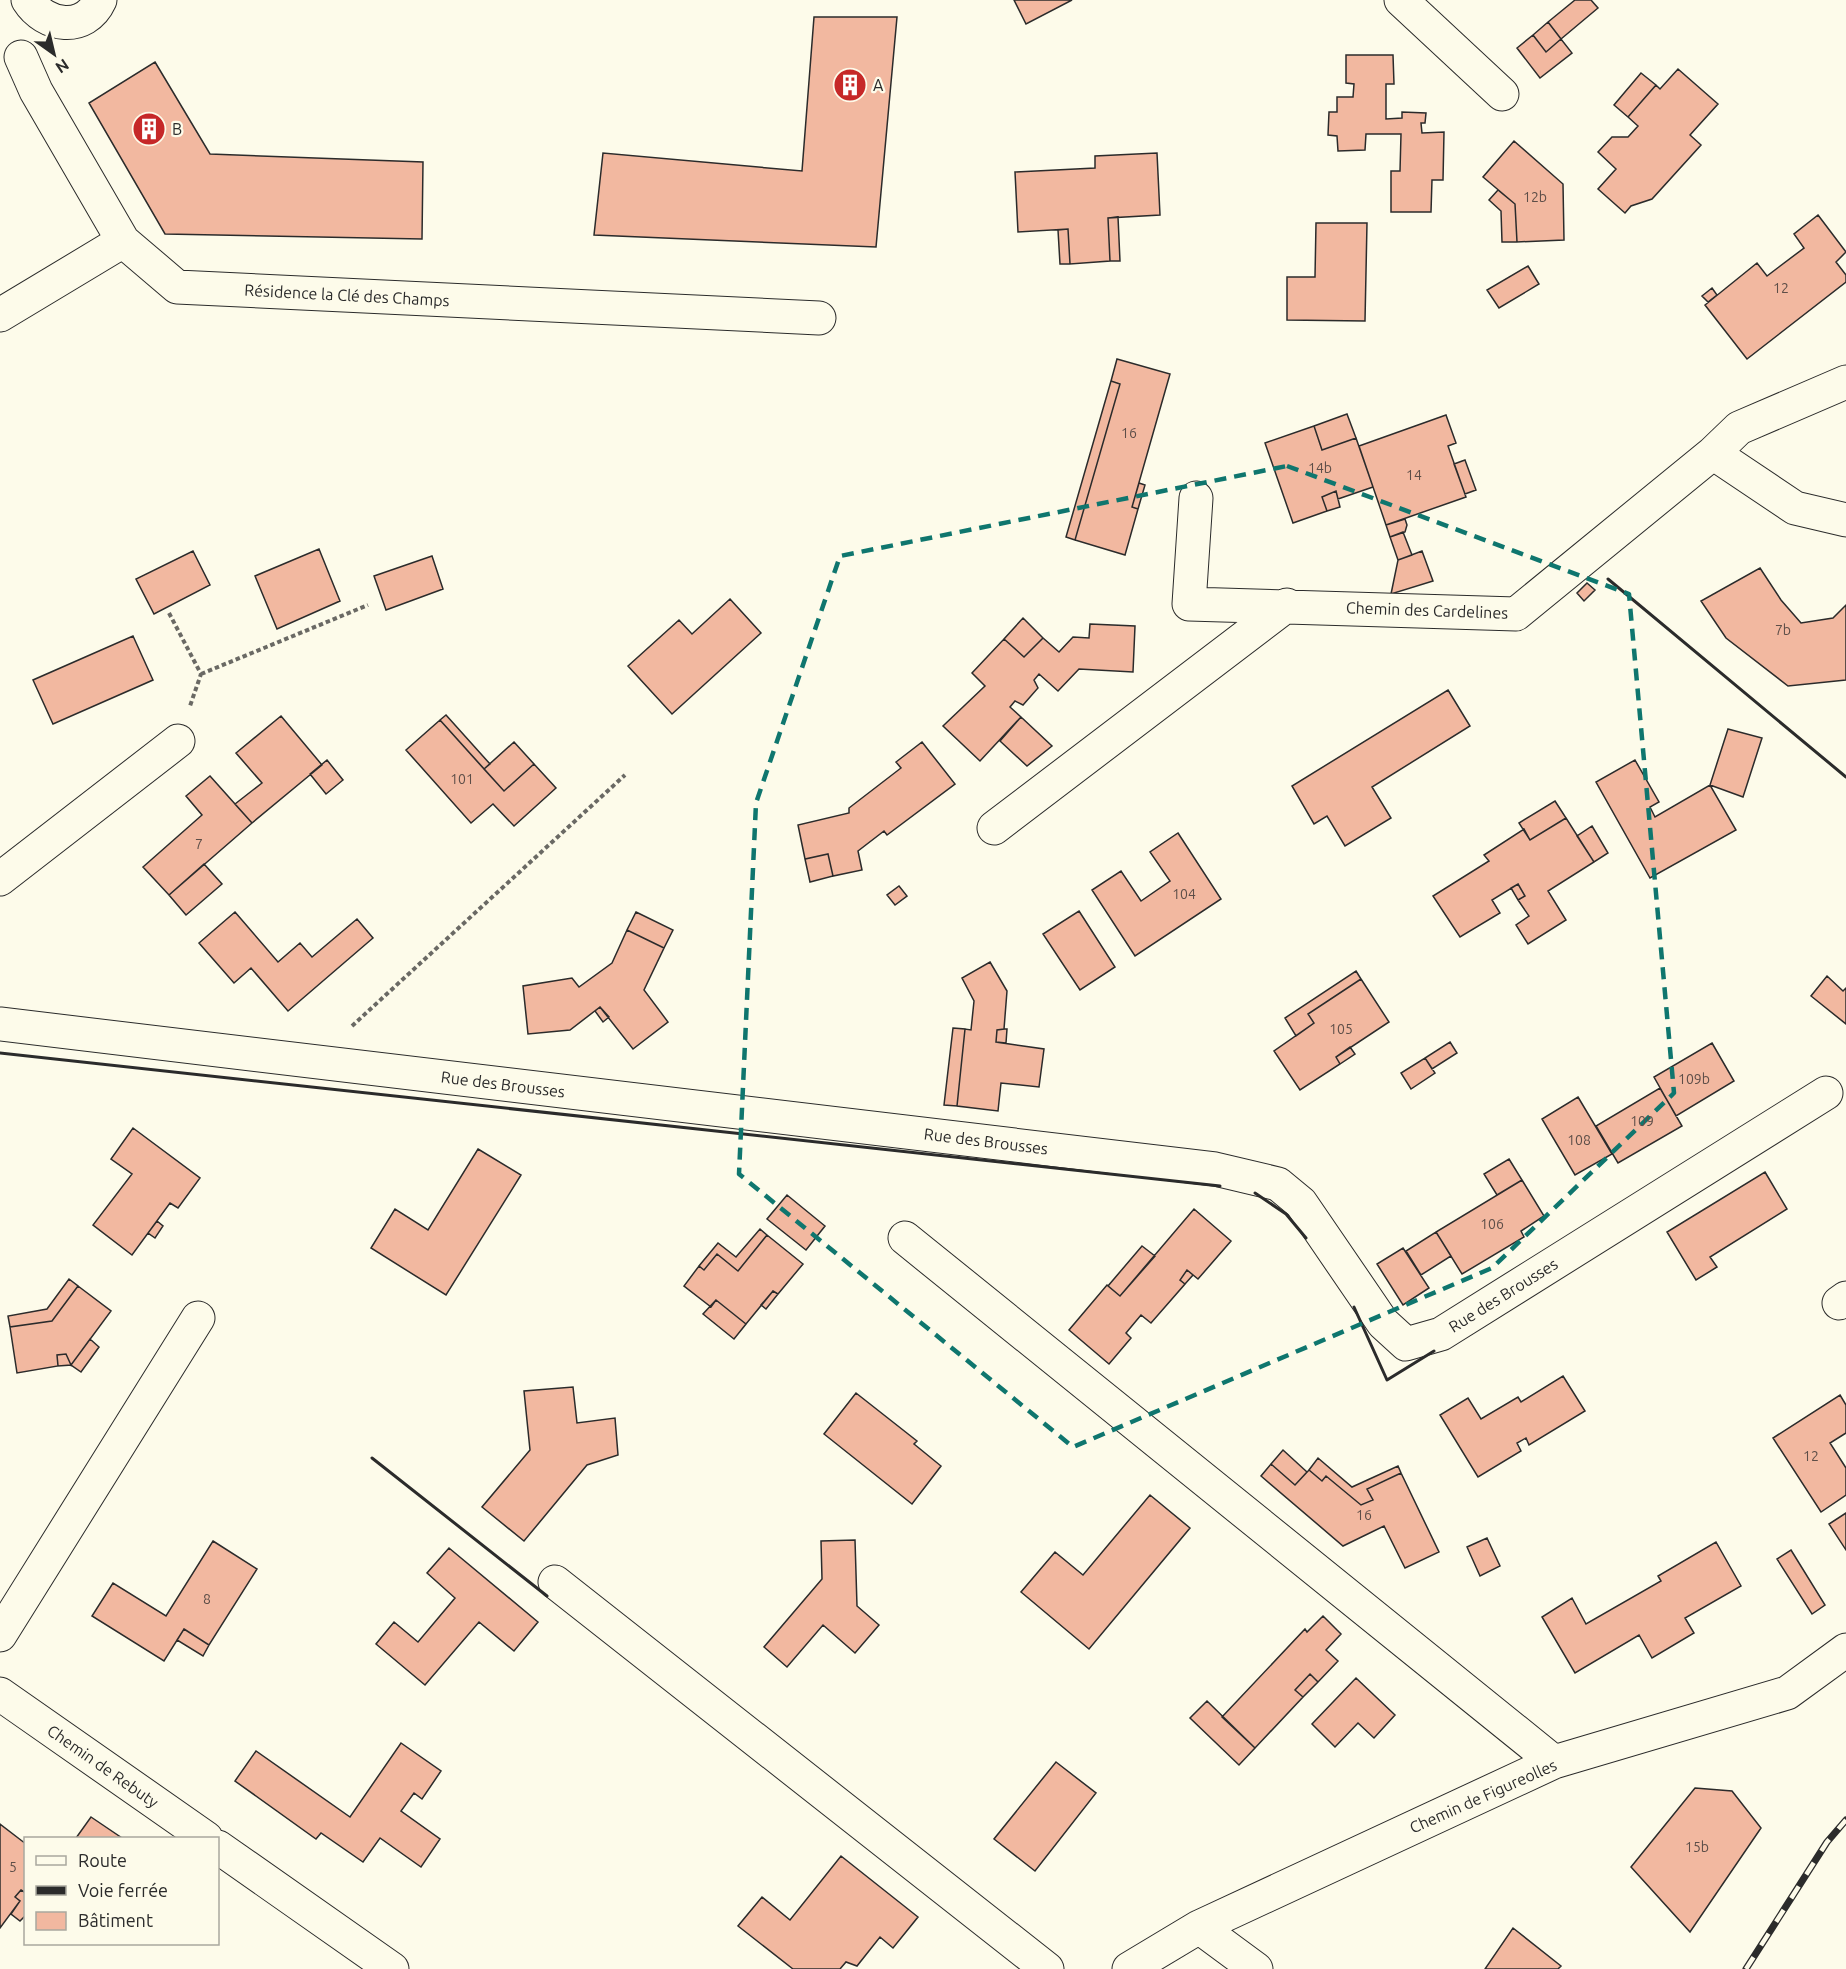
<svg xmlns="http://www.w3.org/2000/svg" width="1846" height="1969" font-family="Ubuntu,sans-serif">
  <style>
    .building { fill: #f2b8a0; stroke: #2b2b2b; stroke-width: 1.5 }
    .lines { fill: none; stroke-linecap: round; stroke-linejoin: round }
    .street-casing { stroke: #2b2b2b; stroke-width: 35 }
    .path { stroke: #6a6964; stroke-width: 4; stroke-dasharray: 4.5 3; stroke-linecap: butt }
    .street { stroke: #fdfbea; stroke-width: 33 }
    .rail-casing { stroke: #2b2b2b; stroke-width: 7 }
    .rail { stroke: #fdfbea; stroke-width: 4.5; stroke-dasharray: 14; stroke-linecap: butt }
    .wall { stroke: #2b2b2b; stroke-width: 3 }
    .marked { fill: none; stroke: #0f766e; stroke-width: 4.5; stroke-dasharray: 12 8; stroke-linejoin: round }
    .labels { text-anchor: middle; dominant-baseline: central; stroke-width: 4.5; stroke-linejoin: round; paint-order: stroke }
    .number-label { font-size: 14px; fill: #5d4e48 }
    .poi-label { font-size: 16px; fill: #2b2b2b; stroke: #fdfbea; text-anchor: start }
    .street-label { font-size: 16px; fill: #2b2b2b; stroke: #fdfbea }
  </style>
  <rect width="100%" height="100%" fill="#fdfbea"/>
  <path class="building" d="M1014,0H1072L1026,24Z
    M1575,0H1591L1598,8L1561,39L1548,22Z
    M814,17H897L876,247L594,235L603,153L802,171Z
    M1548,22L1561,39L1546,52L1533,35Z
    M1533,35L1546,52L1561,39L1572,53L1540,78L1517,48Z
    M1346,55H1393L1394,84H1386V119L1402,118V112L1426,113L1425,123H1421L1422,133L1444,132L1443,180H1432L1431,212H1391V171H1400L1401,134H1366L1365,150L1338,151L1337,136L1328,135L1329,112H1337V97H1353L1354,84L1346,83Z
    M155,62L210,154L423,162L422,239L165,234L89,103Z
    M1678,69L1718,104L1690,135L1701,145L1652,199L1631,206L1625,213L1598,189L1616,169L1598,152L1612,137H1628L1638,126L1628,117L1656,85L1660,89Z
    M1641,73L1656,85L1628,117L1614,105Z
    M1514,141L1563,184L1564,240L1517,242L1515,204L1483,177Z
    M1157,153L1160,215L1108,218L1110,261L1070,264L1068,229L1018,232L1015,172L1095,168V156Z
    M1498,190L1515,204L1517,242H1502L1501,211L1489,200Z
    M1818,215L1846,252L1836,262L1846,275V282L1747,359L1705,305L1757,263L1767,276L1804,248L1794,234Z
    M1118,217L1120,261H1110L1108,218Z
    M1316,223H1367L1365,321L1287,320V277H1315Z
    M1068,229L1070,264H1060L1058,230Z
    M1528,266L1539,284L1499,308L1487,290Z
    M1712,288L1717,295L1708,302L1702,296Z
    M1117,359L1170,374L1132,507L1138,509L1125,555L1075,540L1120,384L1111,381Z
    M1111,381L1120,384L1075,540L1066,537Z
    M1347,414L1356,438L1322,450L1314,426Z
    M1446,415L1456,443L1448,446L1466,497L1386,525L1359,446Z
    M1314,426L1322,450L1356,438L1373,487L1338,499L1336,491L1322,497L1327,511L1293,523L1265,443Z
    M1465,460L1476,490L1465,494L1454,464Z
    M1139,483L1145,485L1138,509L1132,507Z
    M1336,491L1340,507L1327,511L1322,497Z
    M1405,519L1407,525L1405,532L1390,537L1386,525Z
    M1403,532L1412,555L1398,560L1390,537Z
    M319,549L340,601L277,629L255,576Z
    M193,551L210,585L154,614L136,579Z
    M1422,551L1433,581L1391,594L1398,560Z
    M432,556L443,589L386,610L374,576Z
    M1760,568L1781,600L1801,623L1833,618L1846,605V680L1788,686L1726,638L1701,601Z
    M1587,583L1595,590L1584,601L1577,593Z
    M730,599L761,633L672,714L628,666L679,620L692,634Z
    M1023,618L1043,638L1024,657L1004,639Z
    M1090,624L1135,626L1133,672L1079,669L1058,691L1039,674L1034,680L1038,688L1023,705L1015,701L1010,707L1021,717L980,761L943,726L985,686L972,673L1004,639L1024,657L1043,638L1059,652L1073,637L1089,638Z
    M133,636L153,680L53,724L33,680Z
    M1448,690L1470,726L1372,787L1391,818L1345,846L1327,816L1314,824L1292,786Z
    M446,715L490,764L484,769L440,720Z
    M281,716L322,765L252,823L235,804L262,783L236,753Z
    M1021,717L1052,746L1027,766L1000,741Z
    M440,720L504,791L534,764L556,788L514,826L493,804L471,823L406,750Z
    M1728,729L1762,738L1743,797L1710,785Z
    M514,742L534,764L504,791L484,769Z
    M922,742L955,784L887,835L884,831L858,851L862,870L833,876L828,854L805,859L798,825L849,813V808L901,768L896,762Z
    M327,760L343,780L326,794L310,774Z
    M1635,760L1659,802L1650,807L1655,817L1710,785L1736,830L1650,878L1596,782Z
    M210,776L252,823L169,895L143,867L202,815L186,796Z
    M1555,801L1566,818L1530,840L1519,823Z
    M1566,818L1594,862L1548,891L1566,920L1528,944L1516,925L1529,916L1518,900L1525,896L1518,884L1492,900L1500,913L1460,937L1433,896L1489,861L1484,855L1524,829L1530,840Z
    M1592,826L1608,853L1594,862L1577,836Z
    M1178,833L1221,899L1135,956L1092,890L1121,871L1141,901L1170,881L1150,852Z
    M828,854L833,876L810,882L805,859Z
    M204,864L222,884L186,915L169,895Z
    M1518,884L1525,896L1518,900L1511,888Z
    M899,886L907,896L895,905L887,895Z
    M1079,911L1115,967L1080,990L1043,934Z
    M235,912L278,962L300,943L312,957L357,919L373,938L288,1011L251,968L234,983L199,943Z
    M636,912L673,930L664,948L627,930Z
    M627,930L664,948L644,990L668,1022L633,1049L600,1007L570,1030L528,1034L523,986L572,978L579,987L612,963Z
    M990,962L1007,991L1004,1029L997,1030L996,1042L1044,1049L1039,1087L1001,1083L998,1111L957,1106L965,1029L971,1030L974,1001L962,978Z
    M1356,971L1361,979L1308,1014L1314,1023L1296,1036L1285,1018Z
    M1827,976L1843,991L1846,988V1024L1811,996Z
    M1361,979L1389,1022L1336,1057L1340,1064L1300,1090L1274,1051L1314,1023L1308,1014Z
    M600,1007L609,1017L603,1022L595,1011Z
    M953,1028L965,1029L957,1106L944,1105Z
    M1004,1029H1007L1006,1043L996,1042L997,1030Z
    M1450,1042L1457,1053L1432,1069L1425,1058Z
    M1712,1043L1734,1081L1676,1116L1654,1077Z
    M1350,1047L1355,1054L1340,1064L1336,1057Z
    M1425,1058L1435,1073L1411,1089L1401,1073Z
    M1660,1088L1682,1126L1618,1163L1596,1126Z
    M1578,1097L1612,1154L1575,1175L1542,1119Z
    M133,1128L200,1178L178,1208L170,1203L132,1255L93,1225L132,1174L111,1159Z
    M478,1149L521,1175L446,1295L371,1248L395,1209L428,1230Z
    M1509,1159L1522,1180L1497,1195L1484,1174Z
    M1765,1172L1787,1209L1710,1257L1717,1267L1696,1280L1667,1232Z
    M1522,1180L1544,1216L1521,1231L1524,1237L1462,1274L1436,1232Z
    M787,1195L825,1226L806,1250L767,1219Z
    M1194,1209L1231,1241L1198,1279L1187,1270L1180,1280L1185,1284L1151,1323L1141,1315L1126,1333L1131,1338L1109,1364L1069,1330L1107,1285L1120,1296Z
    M157,1221L163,1226L155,1238L148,1233Z
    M760,1229L767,1235L738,1271L717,1254L704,1270L699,1266L718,1243L736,1257Z
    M1436,1232L1451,1256L1421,1275L1406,1251Z
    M767,1235L803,1264L778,1294L773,1291L746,1324L716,1300L711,1307L684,1286L699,1266L704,1270L717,1254L738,1271Z
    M1142,1246L1155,1256L1120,1296L1108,1286Z
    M1403,1248L1429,1288L1403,1305L1377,1264Z
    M1187,1270L1193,1275L1185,1284L1180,1280Z
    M69,1279L78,1286L52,1321L10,1327L8,1316L47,1309Z
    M78,1286L111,1311L71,1365L66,1354L57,1355L58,1366L17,1373L10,1327L52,1321Z
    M773,1291L778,1294L766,1309L761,1305Z
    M716,1300L746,1324L734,1339L703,1314Z
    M90,1339L99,1347L81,1372L71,1365Z
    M66,1354L71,1365L58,1366L57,1355Z
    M1563,1376L1585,1411L1529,1445L1526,1438L1517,1443L1521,1451L1478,1477L1440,1415L1468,1398L1481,1419L1518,1397L1521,1402Z
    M573,1387L577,1423L615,1418L618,1455L587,1465L524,1541L482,1507L530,1450L524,1391Z
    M856,1393L917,1441L914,1444L941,1466L912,1504L824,1434Z
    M1840,1395L1846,1405V1433L1830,1443L1846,1468V1495L1821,1512L1773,1438Z
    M1283,1450L1307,1472L1295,1485L1271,1464Z
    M1318,1458L1352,1487L1398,1466L1401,1473L1367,1489L1373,1500L1361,1505L1326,1476L1322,1481L1309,1470Z
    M1271,1464L1295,1485L1309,1470L1322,1481L1326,1476L1361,1505L1373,1500L1367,1489L1401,1473L1439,1552L1405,1568L1384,1526L1343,1546L1261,1476Z
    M1150,1495L1190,1528L1089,1649L1021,1592L1055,1552L1083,1575Z
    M1846,1513V1550L1829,1524Z
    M1487,1538L1500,1566L1480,1576L1467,1547Z
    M855,1540L857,1606L879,1625L855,1653L823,1625L787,1667L764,1647L822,1579L821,1541Z
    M213,1541L257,1569L209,1645L184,1629L164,1661L92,1616L113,1583L166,1616Z
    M1716,1542L1741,1586L1685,1618L1694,1633L1652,1658L1639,1635L1575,1673L1542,1617L1572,1598L1586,1624L1661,1581L1658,1576Z
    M449,1548L538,1622L514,1651L479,1622L425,1685L376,1644L394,1622L418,1642L455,1598L427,1573Z
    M1791,1550L1825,1605L1812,1614L1777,1559Z
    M1323,1616L1341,1634L1326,1650L1338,1661L1318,1682L1310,1674L1295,1690L1303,1697L1255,1748L1222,1717L1305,1629L1307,1632Z
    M184,1629L209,1645L203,1656L177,1640Z
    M1310,1674L1318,1682L1303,1697L1295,1690Z
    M1356,1678L1395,1715L1374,1738L1358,1723L1335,1747L1312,1724Z
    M1207,1701L1255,1748L1239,1765L1190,1718Z
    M401,1743L441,1771L422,1799L414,1793L401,1811L440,1839L421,1867L380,1838L363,1862L321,1833L316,1839L235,1781L256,1751L350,1817Z
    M1056,1762L1096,1793L1035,1871L994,1839Z
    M1695,1788L1732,1791L1761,1828L1690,1932L1631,1867Z
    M91,1817L122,1838H76Z
    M0,1824L26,1844V1893L21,1890L15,1897L20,1901L0,1928Z
    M841,1856L918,1917L893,1948L880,1937L857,1966L846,1962L840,1969H793L738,1926L762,1897L790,1920Z
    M21,1890L26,1893V1915L20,1921L11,1914L20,1901L15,1897Z
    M1513,1928L1561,1966L1558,1969H1485Z"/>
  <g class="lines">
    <defs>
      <path id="street" d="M28,0C45,27 85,33 100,0
        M1401,0L1502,94
        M21,57L36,91L123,241L177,287L819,318
        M0,315L123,241
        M1713,453L1739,428L1846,382
        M1196,498L1189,604L1516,614L1713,453L1795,508L1846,520
        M994,828L1287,605
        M0,879L178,741
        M0,1024L1215,1169L1278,1184L1301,1203L1383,1323L1406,1344L1441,1334L1826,1093
        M905,1238L1554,1762
        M1839,1303L1846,1298
        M555,1582L1047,1969
        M0,1635L198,1318
        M0,1694L206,1838
        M218,1847L392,1969
        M1199,1927L1256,1969
        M1129,1969L1199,1927L1554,1762L1787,1693L1846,1650"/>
    </defs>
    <use href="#street" class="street-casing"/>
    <path class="path" d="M169,613L201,674L190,706
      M201,674L368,605
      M352,1026L625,775"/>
    <use href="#street" class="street"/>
    <defs>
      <path id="rail" d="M1746,1969L1827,1842L1846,1820"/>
    </defs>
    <use href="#rail" class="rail-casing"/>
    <use href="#rail" class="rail"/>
    <path class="wall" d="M1608,579L1846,777
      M0,1053L1220,1186
      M1255,1193L1286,1214L1306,1238
      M1354,1307L1387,1380L1434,1351
      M372,1458L547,1596"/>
  </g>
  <path class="marked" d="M1287,466L1629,594L1674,1093L1492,1268L1073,1447L739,1174L756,803L840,556Z"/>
  <defs>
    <symbol id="building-disc" viewBox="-11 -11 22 22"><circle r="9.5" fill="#c62828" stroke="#fdfbea"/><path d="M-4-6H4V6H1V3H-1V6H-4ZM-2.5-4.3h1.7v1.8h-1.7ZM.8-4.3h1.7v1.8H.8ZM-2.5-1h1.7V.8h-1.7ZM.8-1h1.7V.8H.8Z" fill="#fff"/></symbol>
  </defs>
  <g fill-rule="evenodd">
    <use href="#building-disc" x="831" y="66" width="38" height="38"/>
    <use href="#building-disc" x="130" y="110" width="38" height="38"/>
  </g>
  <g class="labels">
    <g class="number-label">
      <text x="1535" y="197">12b</text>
      <text x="1781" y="288">12</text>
      <text x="1129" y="433">16</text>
      <text x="1320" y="468">14b</text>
      <text x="1414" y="475">14</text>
      <text x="1783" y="630">7b</text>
      <text x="462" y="779">101</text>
      <text x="199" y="844">7</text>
      <text x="1184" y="894">104</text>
      <text x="1341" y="1029">105</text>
      <text x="1694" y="1079">109b</text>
      <text x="1642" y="1121">109</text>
      <text x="1579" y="1140">108</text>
      <text x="1492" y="1224">106</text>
      <text x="1811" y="1456">12</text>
      <text x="1364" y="1515">16</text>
      <text x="207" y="1599">8</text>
      <text x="1697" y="1847">15b</text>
      <text x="13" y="1867">5</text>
    </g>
    <g class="poi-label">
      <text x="873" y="85">A</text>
      <text x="172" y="129">B</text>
    </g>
    <g class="street-label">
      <text transform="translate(347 295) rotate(3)">Résidence la Clé des Champs</text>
      <text transform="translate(1427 610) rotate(2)">Chemin des Cardelines</text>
      <text transform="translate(503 1084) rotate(7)">Rue des Brousses</text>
      <text transform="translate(986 1141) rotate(7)">Rue des Brousses</text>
      <text transform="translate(1503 1295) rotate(-32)">Rue des Brousses</text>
      <text transform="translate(103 1766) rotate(35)">Chemin de Rebuty</text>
      <text transform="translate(1483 1796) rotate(-24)">Chemin de Figureolles</text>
    </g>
  </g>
  <rect x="24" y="1837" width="195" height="108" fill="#fdfbea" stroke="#a9a89e" stroke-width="1.5"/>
  <rect x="36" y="1856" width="30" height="9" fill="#fdfbea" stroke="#a9a89e" stroke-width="1.5"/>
  <text x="78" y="1867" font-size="18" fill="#2b2b2b">Route</text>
  <rect x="36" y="1886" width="30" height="9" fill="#2b2b2b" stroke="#a9a89e" stroke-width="1.5"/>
  <text x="78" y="1897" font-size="18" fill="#2b2b2b">Voie ferrée</text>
  <rect x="36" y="1912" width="30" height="18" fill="#f2b8a0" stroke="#a9a89e" stroke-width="1.5"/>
  <text x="78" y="1927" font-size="18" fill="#2b2b2b">Bâtiment</text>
  <g transform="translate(54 54) rotate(146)" stroke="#fdfbea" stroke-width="4.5" paint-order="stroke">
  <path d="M0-4.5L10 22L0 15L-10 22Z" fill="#2b2b2b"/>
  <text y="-9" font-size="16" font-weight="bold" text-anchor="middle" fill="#2b2b2b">N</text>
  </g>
</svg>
